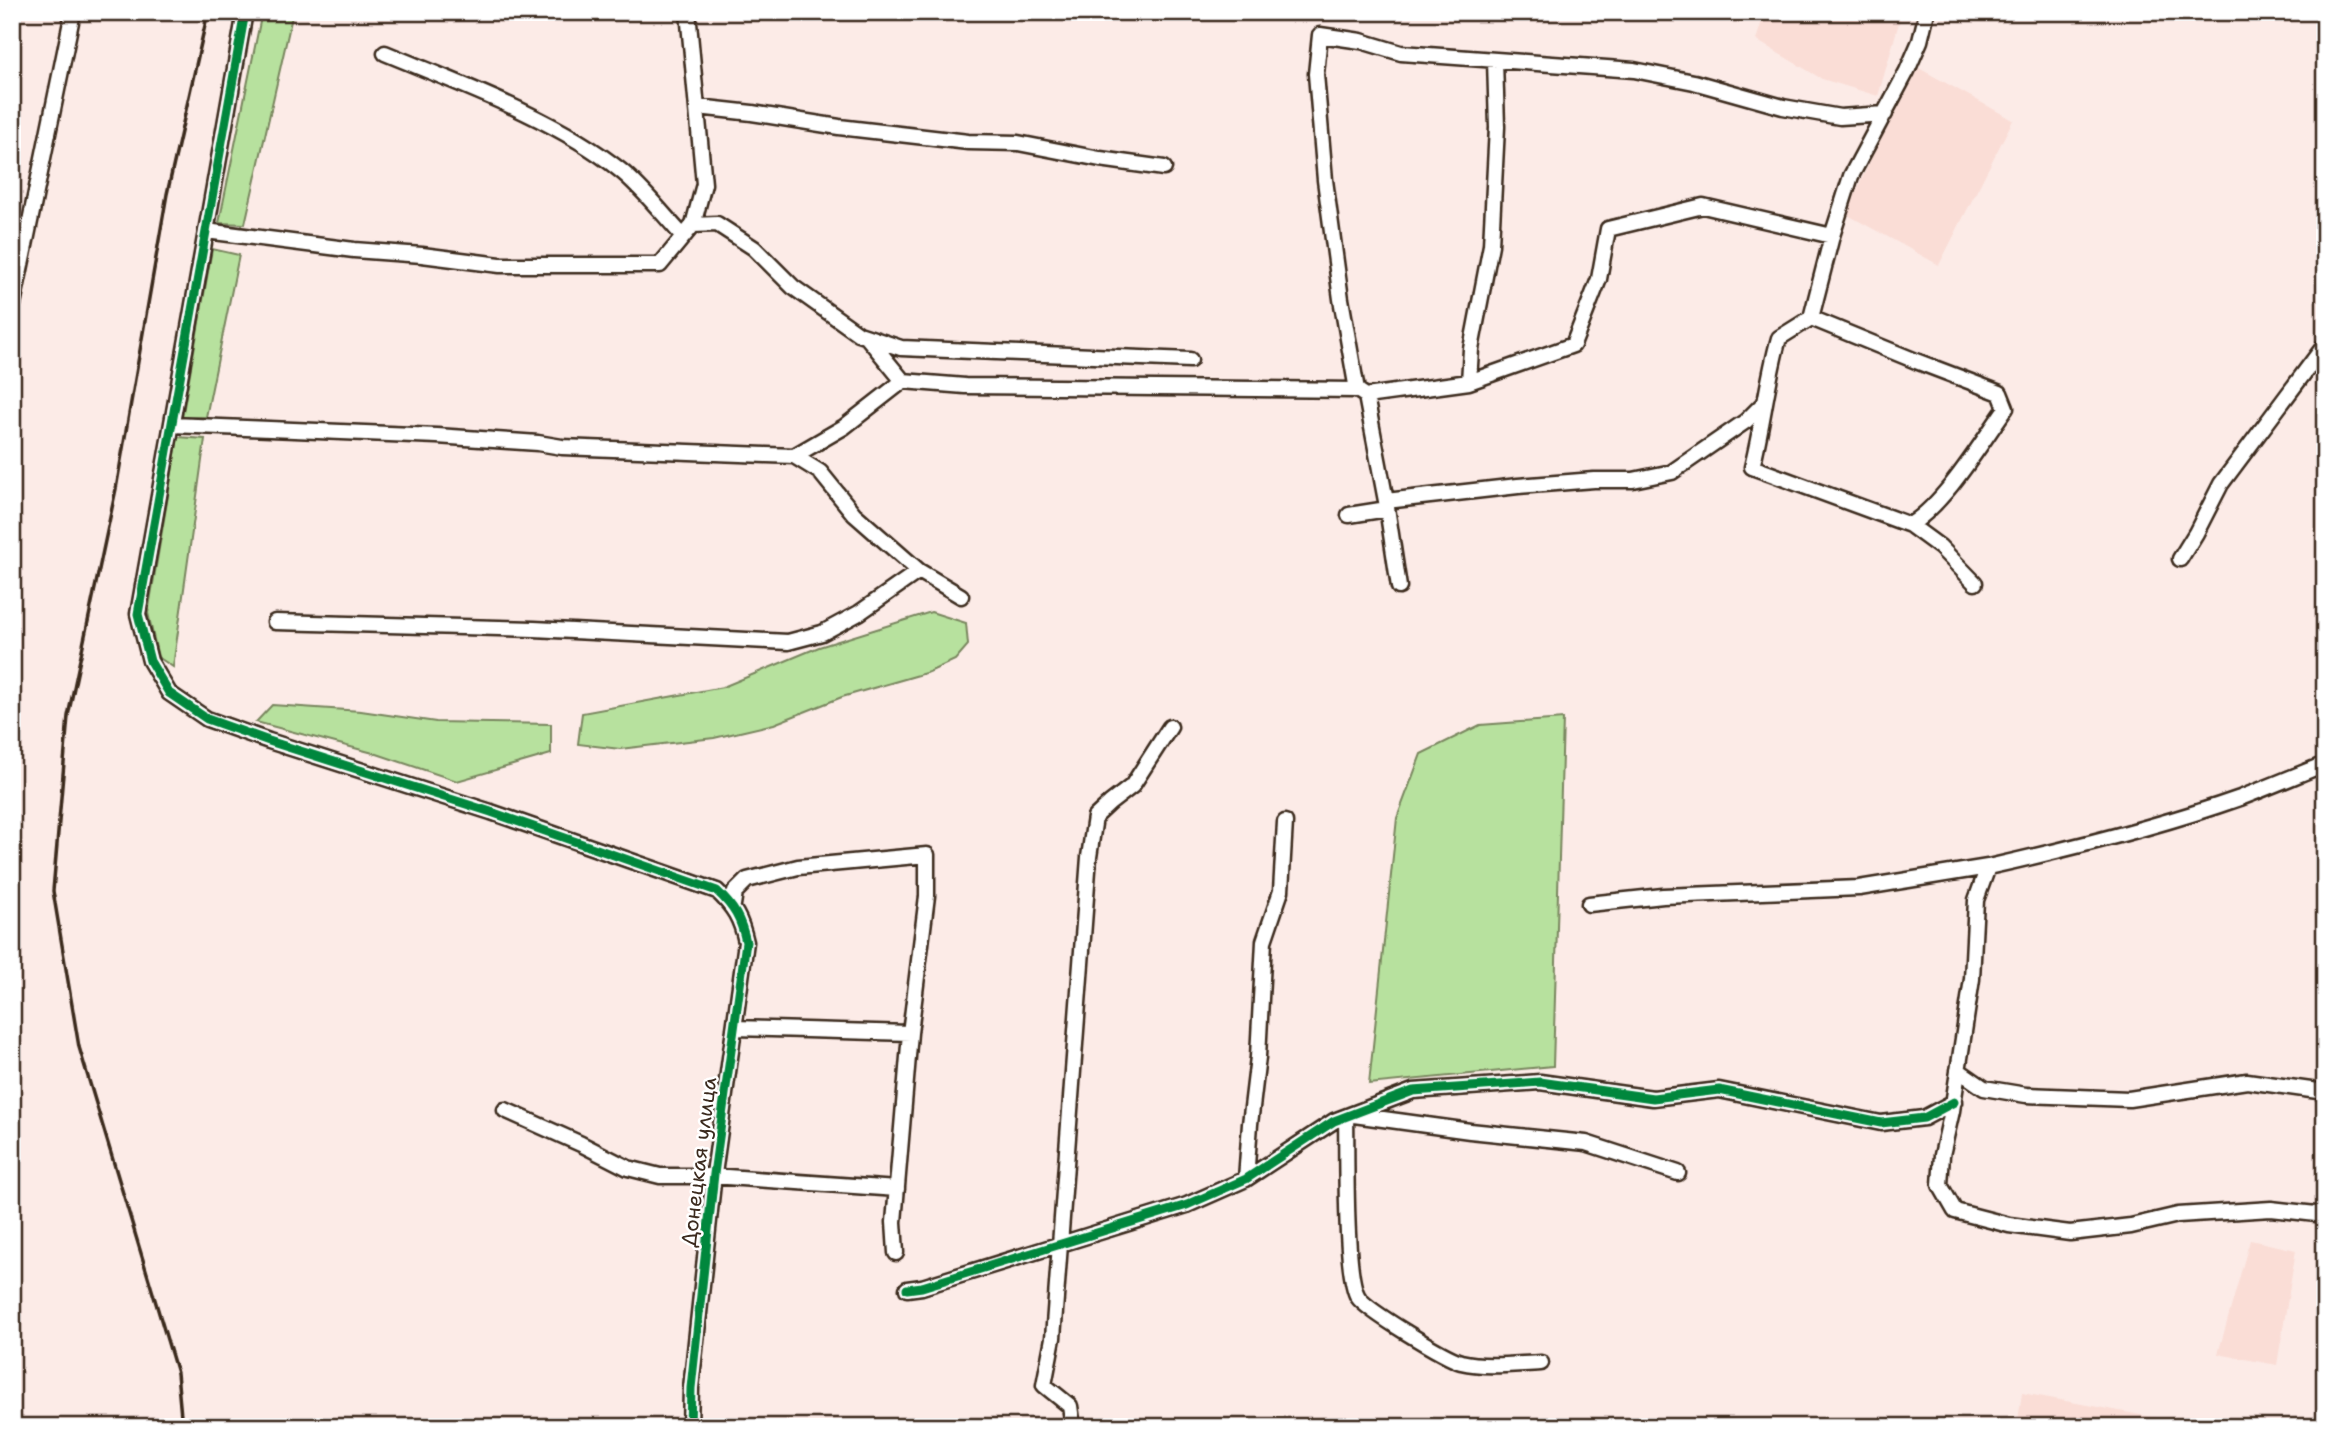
<svg xmlns="http://www.w3.org/2000/svg" width="2337" height="1439" font-family="'Shantell Sans',sans-serif">
  <style>
    .built { fill: #faddd6 }
    .green { fill: #b7e19e; stroke: #79865e; stroke-width: 2 }
    .lines { fill: none; stroke-linecap: round; stroke-linejoin: round }
    .minor-casing { stroke: #3b2a1e; stroke-width: 19 }
    .minor { stroke: #fff; stroke-width: 14 }
    .rail { stroke: #3b2a1e; stroke-width: 3.5 }
    .cycleway-casing { stroke: #fff; stroke-width: 13 }
    .cycleway { stroke: #00873e; stroke-width: 9 }
    .labels { text-anchor: middle; dominant-baseline: central; stroke-width: 5; stroke-linejoin: round; paint-order: stroke }
    .street-label { font-size: 21px; fill: #3b2a1e; stroke: #fff }
  </style>
  <rect width="100%" height="100%" fill="#fcebe7"/>
  <filter id="ink" filterUnits="userSpaceOnUse"><feTurbulence type="fractalNoise" baseFrequency=".0143" numOctaves="2"/><feDisplacementMap in="SourceGraphic" scale="14" xChannelSelector="R" yChannelSelector="G"/><feConvolveMatrix kernelMatrix="1 2 1 2 8 2 1 2 1" color-interpolation-filters="sRGB"/></filter>
  <g filter="url(#ink)">
    <path class="built" d="M1765,12H1902L1878,96L1822,79L1756,40Z
      M1917,67L2013,120L1939,265L1846,214L1873,154Z
      M2250,1240L2296,1250L2277,1365L2218,1354Z
      M2022,1393L2205,1427H2017Z"/>
    <path class="green" d="M262,12H293L245,224L219,223Z
      M212,249L239,255L206,417L182,418Z
      M178,437L205,439L173,667L158,657L148,613Z
      M931,612L966,623L968,645L955,660L929,672L842,697L774,724L714,738L620,749L578,744L582,713L723,687L819,647Z
      M272,705L361,711L436,722L551,724V754L457,781L377,754L256,722Z
      M1563,719L1553,1066L1369,1084L1397,818L1421,754L1480,725Z"/>
    <g class="lines">
      <defs>
        <path id="minor" d="M245,12L138,614L150,661L169,693L207,719L269,741L491,812L717,891C734,907 741,919 746,942L714,1174L691,1388L690,1427
          M688,12L704,184L693,225
          M385,53C460,84 557,119 620,170C643,188 663,215 683,236
          M698,107L752,113L839,127L968,142L1018,143L1100,159L1164,168
          M206,231L354,250L422,255L500,265H660L693,225L717,224L754,248L793,287L859,334L901,348L1190,360
          M12,309L73,12
          M1811,318L1916,361L2000,393L2006,408C1981,443 1946,502 1910,525L1752,467C1763,424 1767,380 1779,338L1811,318L1832,236L1851,176L1907,71L1920,41L1927,12
          M867,337L903,381L965,386L1357,390L1366,396L1469,382L1573,345L1599,279L1608,229L1703,206L1832,236
          M1469,382L1471,349L1491,245L1497,127L1495,60
          M1357,390L1341,299L1325,180L1316,74L1320,35L1361,41L1401,53L1634,70L1694,82L1783,107L1840,117L1885,114
          M1366,396L1386,501L1399,587
          M172,425L437,436L538,443L562,447L794,456L844,427L903,381
          M794,456L820,472L854,514L919,571L961,596
          M1386,501L1518,486L1594,480H1633L1672,472L1746,421L1765,402
          M1349,515L1387,509
          M1910,525L1940,547L1975,583
          M2180,559L2196,533L2221,484L2325,345
          M275,622L534,629L788,642L822,633L859,613L919,571
          M2325,764C2297,775 2269,787 2240,798C2158,827 2073,848 1988,867L1976,900L1972,979L1952,1111L1942,1155L1940,1185L1955,1211L2009,1225L2070,1233L2131,1226L2178,1215L2271,1209L2325,1215
          M1589,904L1663,896L1859,888L1988,867
          M733,905L735,892L747,880L798,867L927,855V896L910,1033L894,1222L896,1253
          M734,1028L910,1033
          M1958,1070L1984,1088L2026,1095L2129,1099L2247,1081L2325,1092
          M505,1110L581,1144L628,1168L660,1176H713L897,1189
          M1354,1115L1470,1131L1586,1143L1678,1173
          M1346,1117C1347,1150 1344,1275 1358,1297C1366,1310 1446,1358 1461,1362C1487,1368 1515,1364 1541,1363
          M1246,1179L1250,1124L1258,1057L1264,941L1281,891L1285,822
          M907,1289L922,1287L1187,1205L1246,1179L1334,1121L1413,1091L1540,1082L1653,1098L1719,1090L1881,1123L1924,1118L1954,1102
          M1073,1427L1070,1406L1044,1385L1053,1338L1089,857L1095,817L1110,803L1132,786L1170,727"/>
      </defs>
      <use href="#minor" class="minor-casing"/>
      <use href="#minor" class="minor"/>
      <path class="rail" d="M182,1427L177,1373L79,1047L53,891L68,716L116,489L167,194L208,12"/>
      <defs>
        <path id="cycleway" d="M245,12L138,614L150,661L169,693L207,719L269,741L491,812L717,891C734,907 741,919 746,942L714,1174L691,1388L690,1427
          M907,1289L922,1287L1187,1205L1246,1179L1334,1121L1413,1091L1540,1082L1653,1098L1719,1090L1881,1123L1924,1118L1954,1102"/>
      </defs>
      <use href="#cycleway" class="cycleway-casing"/>
      <use href="#cycleway" class="cycleway"/>
    </g>
  </g>
  <g class="labels">
    <g class="street-label">
      <text transform="translate(699 1162) rotate(-83)">Донецкая улица</text>
    </g>
  </g>
  <rect width="2337" height="1439" fill="none" stroke="#fff" stroke-width="42"/>
  <rect x="21" y="21" width="2295" height="1397" fill="none" stroke="#3b2a1e" stroke-width="2.5" filter="url(#ink)"/>
</svg>
